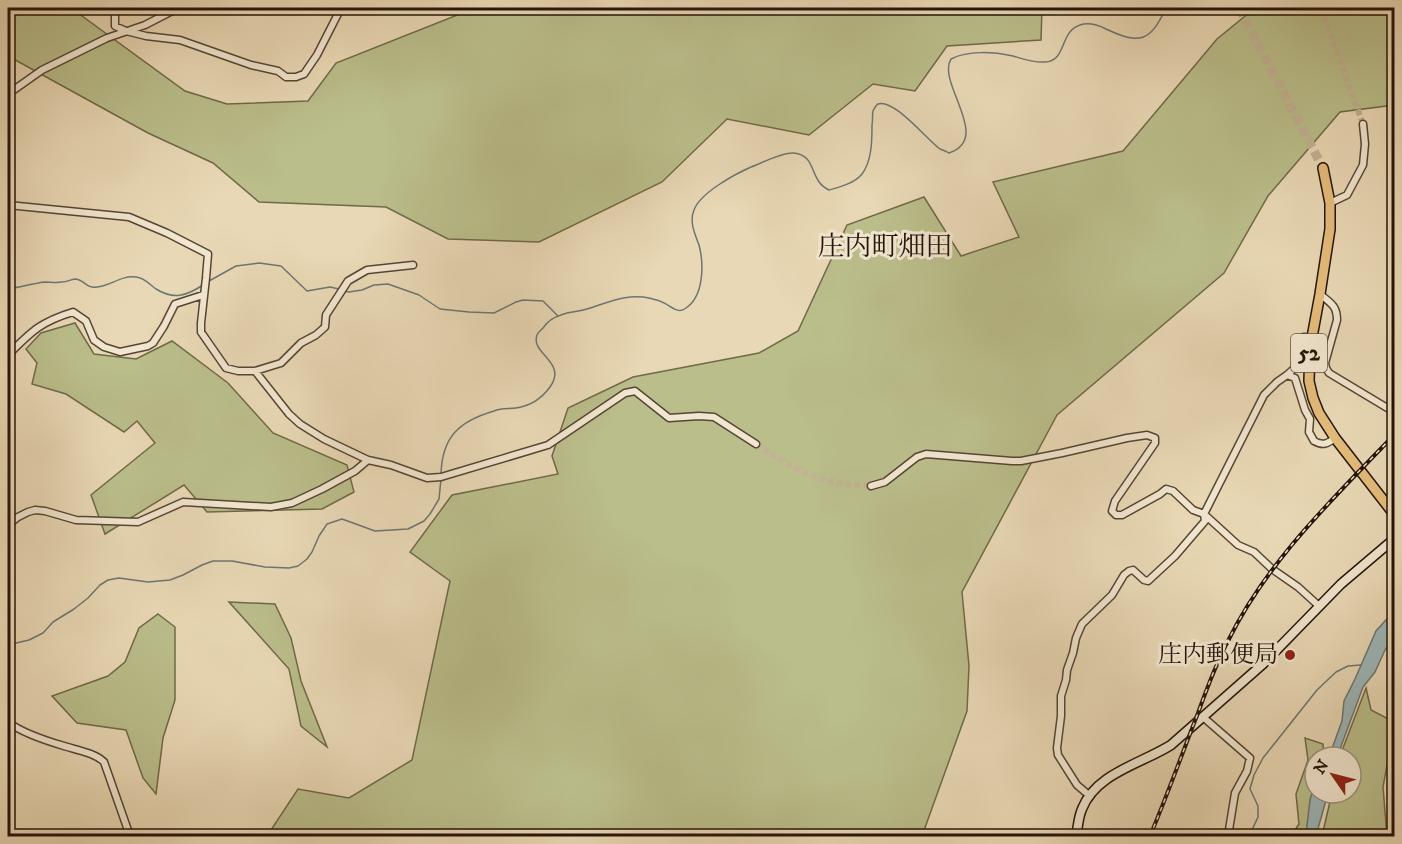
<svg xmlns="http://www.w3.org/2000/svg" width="1402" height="844" font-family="'IM FELL DW Pica','Noto Serif JP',serif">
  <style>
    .green { fill: #babe8b; stroke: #70694a; stroke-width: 1.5 }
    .water { fill: #9db7b9; stroke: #6d7673; stroke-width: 1.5 }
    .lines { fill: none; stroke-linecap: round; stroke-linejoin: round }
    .stream { stroke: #6d7673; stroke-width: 1.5 }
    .minor-tunnel { stroke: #c2b193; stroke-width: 6; stroke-dasharray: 6 3; stroke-linecap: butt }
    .primary-tunnel { stroke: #c2b193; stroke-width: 9; stroke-dasharray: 9 4.5; stroke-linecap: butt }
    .minor-casing { stroke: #564535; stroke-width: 9 }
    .secondary-casing { stroke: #25140a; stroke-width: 11 }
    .primary-casing { stroke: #25140a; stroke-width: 12 }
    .minor { stroke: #f1e6cf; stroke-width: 6 }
    .secondary { stroke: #f1e6cf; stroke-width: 8 }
    .primary { stroke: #e4bc7a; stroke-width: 9 }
    .rail-casing { stroke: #25140a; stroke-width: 4 }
    .rail { stroke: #f1e6cf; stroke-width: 1.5; stroke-dasharray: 4.5; stroke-linecap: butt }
    .poi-dot { fill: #8f2418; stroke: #f1e6cf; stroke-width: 2 }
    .labels { text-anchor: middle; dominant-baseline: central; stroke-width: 6; stroke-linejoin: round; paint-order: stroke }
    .shield { fill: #f1e6cf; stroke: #625345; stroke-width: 1.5 }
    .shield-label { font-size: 22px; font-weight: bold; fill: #25140a }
    .poi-label { font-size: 24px; fill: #25140a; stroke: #f1e6cf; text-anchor: end }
    .quarter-label { font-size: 27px; fill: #25140a; stroke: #f1e6cf }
  </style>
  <rect width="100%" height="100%" fill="#e9d8b5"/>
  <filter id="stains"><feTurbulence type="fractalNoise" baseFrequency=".00333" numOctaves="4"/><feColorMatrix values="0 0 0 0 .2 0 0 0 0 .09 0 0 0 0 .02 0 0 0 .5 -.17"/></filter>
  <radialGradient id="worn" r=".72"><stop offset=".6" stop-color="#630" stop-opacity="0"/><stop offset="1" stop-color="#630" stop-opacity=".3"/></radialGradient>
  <path class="green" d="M8,8H71L185,91L227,104L308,101L336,63L475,8H1042L1041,40L947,46L915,91L873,84L809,135L727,119L662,182L539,242L448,239L386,207L259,202L213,163L148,133L8,56Z
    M1255,8H1394V105L1340,112L1268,196L1224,273L1057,415L962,592L969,666L967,711L922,836H267L298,789L349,798L412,760L450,581L410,552L452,495L558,474L552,456L568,408L633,377L759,353L798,331L847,225L924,197L961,256L1019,237L993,182L1123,151L1217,39Z
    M75,323L94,354L136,359L172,341L228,383L273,433L347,465L354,492L322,509L207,512L184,485L105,534L91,495L155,443L137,421L124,432L66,394L32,384L37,363L26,349L41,333Z
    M229,602L275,604L291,638L301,681L327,747L301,726L289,669Z
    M158,614L175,627V700L163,738L156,794L143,778L126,730L77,723L52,696L108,676L125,662L139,628Z
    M1366,688L1371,710L1394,722V754L1387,765L1383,787L1387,836H1322L1332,793H1351V757H1340L1343,748Z
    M1305,738L1323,744L1324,757H1315V783L1306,834L1305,836H1291L1299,824L1296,794L1308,760Z"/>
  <path class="water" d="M1394,611V636L1385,650L1375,672L1363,687L1337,757H1329L1342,721L1344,701L1355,679L1376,631Z
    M1315,783V793H1328L1317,832L1318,836H1307L1306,834L1310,800Z"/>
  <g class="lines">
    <path class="stream" d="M209,281L236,266L259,263L281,266L307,291L330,287L339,289
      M8,289C20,287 32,284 44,282C50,282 56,283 62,282C67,282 72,279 76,279C84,280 87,289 97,287C111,286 121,275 136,277C145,278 149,284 156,289C174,300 186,296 203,285
      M343,291L349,292L362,290L374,285L388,284L419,295L440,309L469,312L494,313L516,302L523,300L543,301L558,316
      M441,474C442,436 460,421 494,411C501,408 509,409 516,408C530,406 542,398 550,387C568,362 530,354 537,335C538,332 541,330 543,328C547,322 554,317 561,315C570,311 578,312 587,309C607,303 627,293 649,298C653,299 658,300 662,302C670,305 678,315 686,308C704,296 704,264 699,245C695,234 689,222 694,210C700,193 735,174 751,167C762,163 782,152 794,153C818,156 808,180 829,190C840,187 855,183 862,174C872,161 872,140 872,125C873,121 872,115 873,111C874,109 876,105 878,104C894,98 928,141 940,149C943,150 946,151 949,153C993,139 936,82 951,59C968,50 994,52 1013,56C1023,59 1034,63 1045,62C1067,61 1059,32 1080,25C1089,22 1098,25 1106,29C1140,45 1150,42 1166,8
      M8,645L29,640L43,633L53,622L74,609L88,598L100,585L108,580L119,578L148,582L170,580L183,575L202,565L213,561H232L265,567L289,568L298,566L307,559L312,552L319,536L327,524L342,519L375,531L408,529L424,521L430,514L439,499L441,479
      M1246,836L1251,832L1258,817V806L1250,789L1254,775L1263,758L1317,690L1336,672L1348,666L1361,665"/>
    <path class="minor-tunnel" d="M1321,8L1363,124
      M756,444C776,457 797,471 819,478C836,484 854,485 871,486"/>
    <path class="primary-tunnel" d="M1239,8L1323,168"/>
    <defs>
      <path id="minor" d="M115,8V26L126,31L146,36L180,40L251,65L278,71L286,77H296L304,74L317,55L341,8
        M8,94L42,70L107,38L145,25L178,8
        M1330,203L1347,195L1363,165L1365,144L1363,124
        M8,205L129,217L167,233L208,254L206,278L201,323V332L226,368L238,371H255L281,363L301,343L316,335L325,327L326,315L348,281L367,270L413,265
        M1320,294C1330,303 1337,305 1337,320L1325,363L1326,368L1329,373L1394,412
        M8,355C31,332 40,322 73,312L86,321L94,340L104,347L120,352L148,346L153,343L164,326L175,304L203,295
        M255,371L289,414L300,424L324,439L368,460L391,465L427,478L441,477L548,445L625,393L635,391L669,418L699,416L714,417L756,444
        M1287,375L1298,365L1302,339L1304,337L1312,338
        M871,486L885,482L917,457L926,454L1012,461H1021L1062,453L1127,438L1147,435L1155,438V443L1115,501L1112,511L1116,515H1122L1160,494L1166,489L1173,491L1193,510L1204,514L1238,545L1254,552L1272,569L1298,587L1319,606
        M8,525L18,517L28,512L35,510L45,511L76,520L138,522L183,502L271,507L292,503L322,489L355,471L368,460
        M1394,679L1392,682L1393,688L1394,690
        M1203,717L1250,758L1247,771L1235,793L1228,836
        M8,722C22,733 47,741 64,746C77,750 95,753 104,762L130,836
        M1090,796L1077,785L1058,755L1057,748L1061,716V696L1066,680L1067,670L1073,653L1076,638L1082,624L1112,595L1124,575L1129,571L1133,570L1144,580L1148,581L1175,556L1205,521L1204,514L1264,395L1277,382L1287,375L1295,378L1305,410L1310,419L1309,432L1314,441C1323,446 1327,444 1335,438"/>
      <path id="secondary" d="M1076,836C1078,828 1078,818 1082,809C1096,773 1141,764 1171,745L1264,663L1341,584L1394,539"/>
      <path id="primary" d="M1323,168L1330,203V229L1320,294L1310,348L1309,381L1313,398L1319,413L1335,438L1394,514"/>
    </defs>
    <use href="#minor" class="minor-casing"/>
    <use href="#secondary" class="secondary-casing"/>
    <use href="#primary" class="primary-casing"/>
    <use href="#minor" class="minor"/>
    <use href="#secondary" class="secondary"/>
    <use href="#primary" class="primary"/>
    <defs>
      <path id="rail" d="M1150,836C1167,796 1182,754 1198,713C1207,688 1216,664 1228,641C1268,560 1333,499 1394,435"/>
    </defs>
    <use href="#rail" class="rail-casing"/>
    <use href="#rail" class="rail"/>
  </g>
  <circle class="poi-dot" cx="1290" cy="655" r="6"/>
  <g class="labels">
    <rect class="shield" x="1291" y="334" width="36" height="38" rx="4.5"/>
    <g class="shield-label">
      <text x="1309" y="353">52</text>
    </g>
    <g class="poi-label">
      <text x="1278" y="655">庄内郵便局</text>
    </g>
    <g class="quarter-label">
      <text x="885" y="247">庄内町畑田</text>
    </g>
  </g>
  <rect width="1402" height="844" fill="none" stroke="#e9d8b5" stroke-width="30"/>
  <rect x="9" y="9" width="1384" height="826" fill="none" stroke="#25140a" stroke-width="3"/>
  <rect x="15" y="15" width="1372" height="814" fill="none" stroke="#25140a" stroke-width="1.5"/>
  <g transform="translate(1333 775) rotate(305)"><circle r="28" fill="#f1e6cf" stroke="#9f9280" stroke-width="1.5"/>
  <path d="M0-4.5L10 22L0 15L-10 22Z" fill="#8f2418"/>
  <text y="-9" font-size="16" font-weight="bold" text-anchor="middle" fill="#25140a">N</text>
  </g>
  <rect width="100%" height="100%" filter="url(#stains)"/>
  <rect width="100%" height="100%" fill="url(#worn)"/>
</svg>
